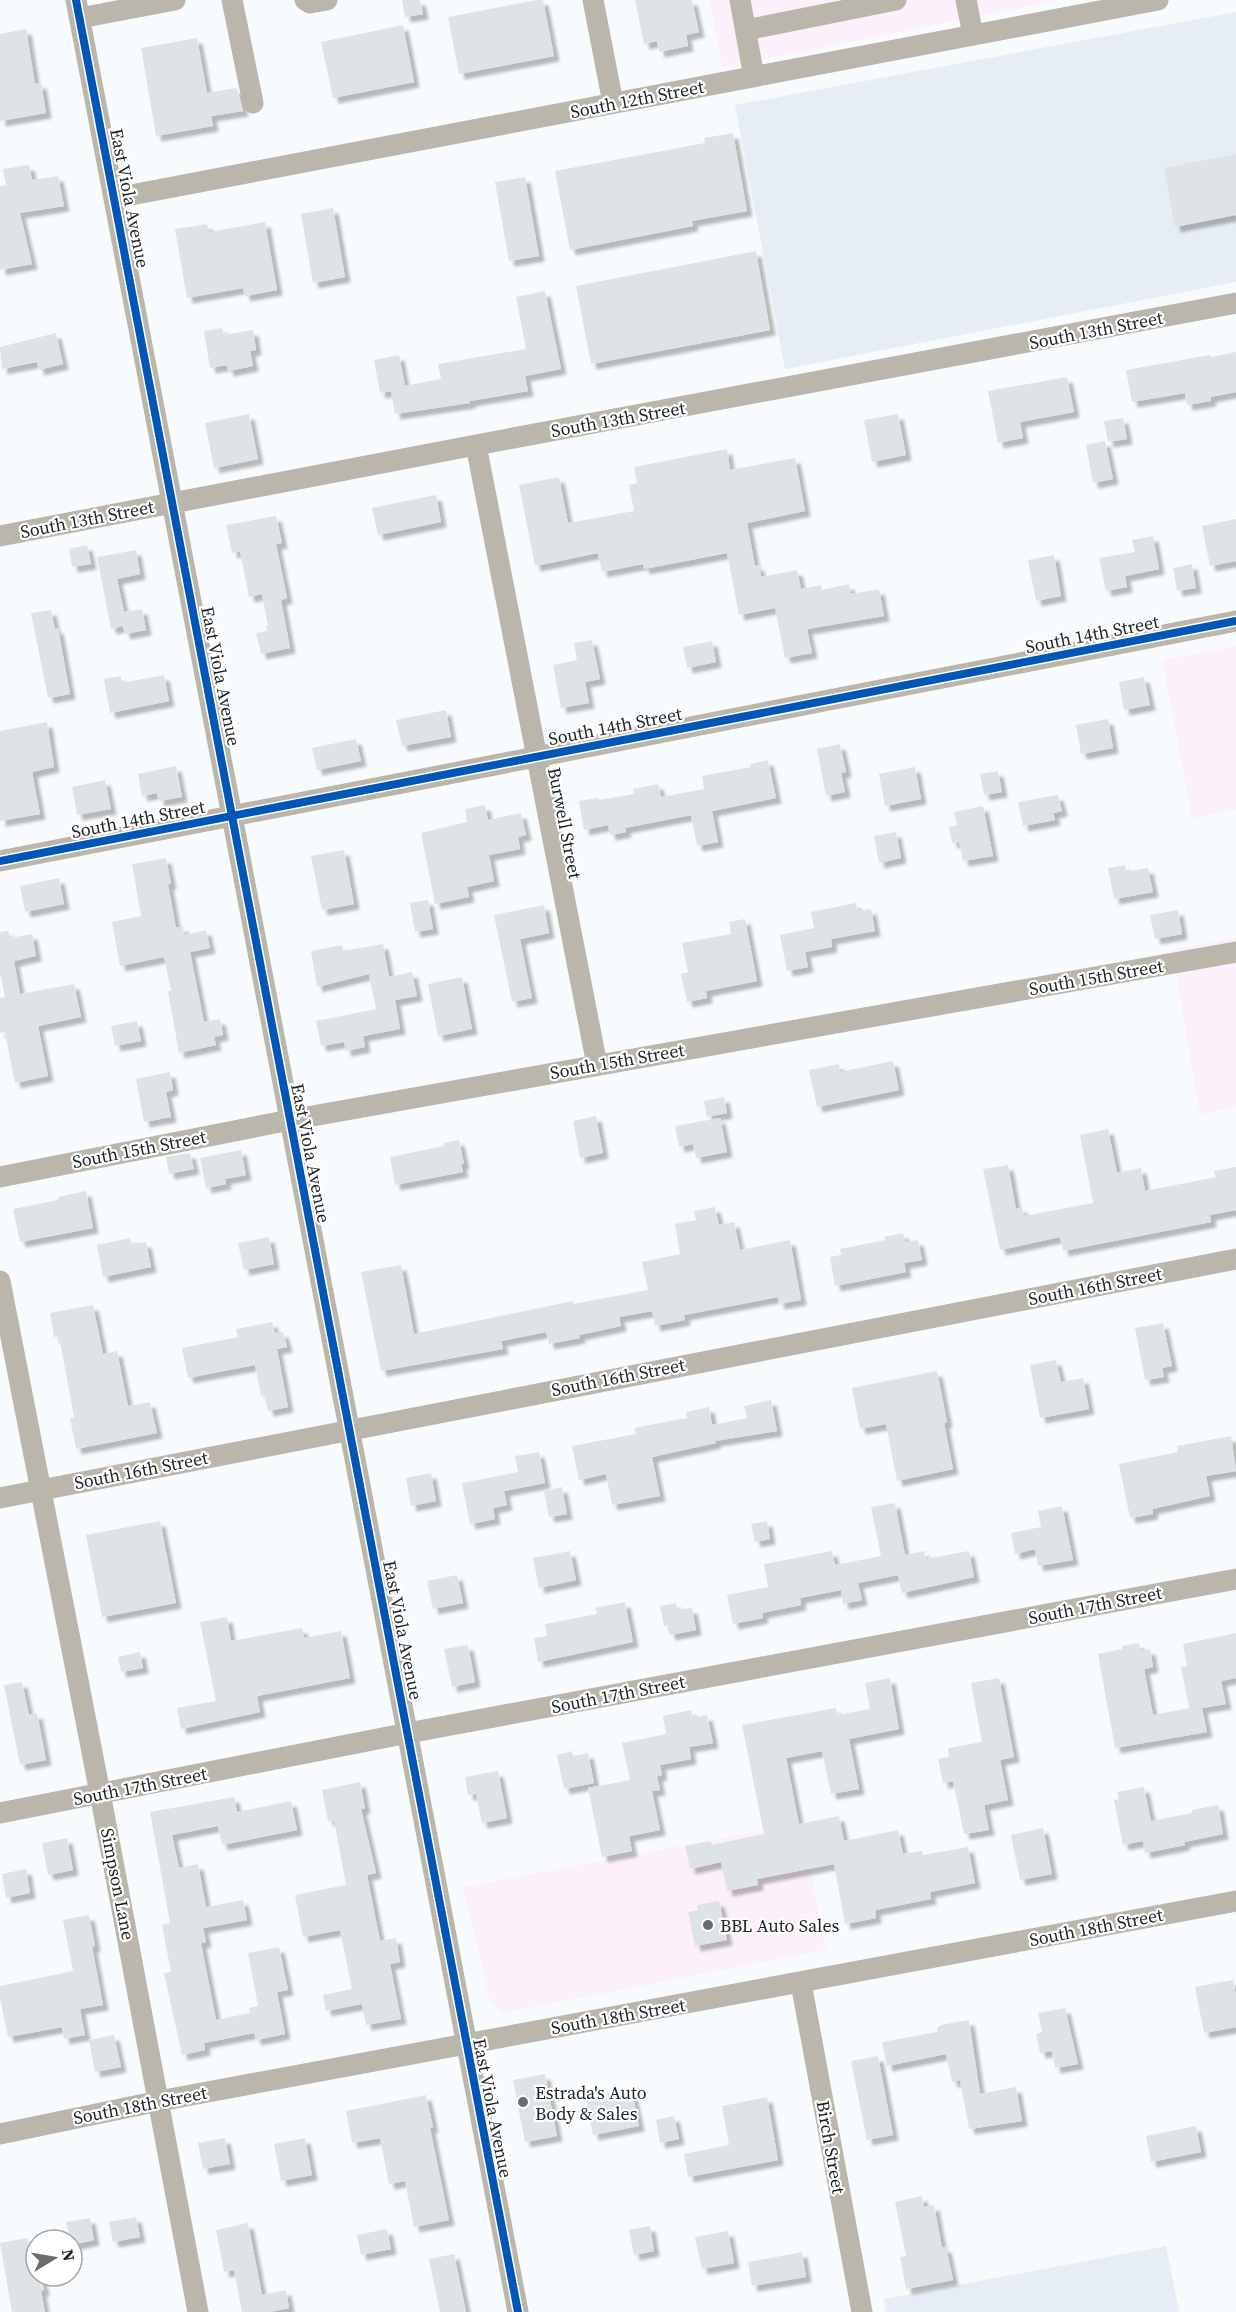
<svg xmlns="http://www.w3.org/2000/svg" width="1236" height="2312" font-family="'Source Serif 4',serif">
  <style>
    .commercial { fill: #fcf1fa }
    .built { fill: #e6edf5 }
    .building { fill: #dee3e8; filter: url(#shadow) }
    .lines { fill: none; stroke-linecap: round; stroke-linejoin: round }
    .minor { stroke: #bbb6ab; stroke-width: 21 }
    .cycleway-casing { stroke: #fff; stroke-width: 11 }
    .cycleway { stroke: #0057b8; stroke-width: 8 }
    .poi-dot { fill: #6a6d70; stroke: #fff; stroke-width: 2 }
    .labels { text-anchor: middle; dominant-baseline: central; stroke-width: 4.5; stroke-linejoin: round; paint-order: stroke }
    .street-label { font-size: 18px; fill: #1d2124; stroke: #fff }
    .poi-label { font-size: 18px; fill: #1d2124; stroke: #fff; text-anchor: start }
  </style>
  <defs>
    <filter id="shadow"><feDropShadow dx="5.5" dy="5.5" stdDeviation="1.5" flood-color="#0004"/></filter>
  </defs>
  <rect width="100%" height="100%" fill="#f8fbfd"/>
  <path class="commercial" d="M710,0H1059L722,68Z
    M1236,646V810L1192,818L1162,660Z
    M1236,938V1107L1200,1114L1172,950Z
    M802,1823L826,1950L502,2013L490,2001L463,1887Z"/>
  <path class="built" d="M1236,12V282L785,369L735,105Z
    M1166,2246L1179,2312H886L884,2299Z"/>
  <path class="building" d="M402,0H420L423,14L405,17Z
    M537,0H543L554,56L459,74L448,17Z
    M635,0H692L699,32L686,35L688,46L659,52L657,41L644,44Z
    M403,25L414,82L333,98L321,42Z
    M26,29L35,84L41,83L46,113L0,121V34Z
    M197,38L207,93L237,88L243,111L211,116L213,126L156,136L141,48Z
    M733,133L747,211L692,221L693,226L570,250L555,171L705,143L704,138Z
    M1236,154V215L1175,227L1164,168Z
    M29,165L32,180L58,176L64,206L20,213L32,264L0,270V186L6,185L3,169Z
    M525,177L539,256L509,261L495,182Z
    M333,208L345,277L313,283L301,214Z
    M265,222L277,290L245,296L243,288L187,298L175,229L207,224L209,232Z
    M756,251L770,330L591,364L576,286Z
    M545,291L561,369L525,376L528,391L470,401V403L395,414L391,391L380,393L374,360L399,355L405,386L441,379L438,364L526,349L516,297Z
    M222,328L224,335L253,330L256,350L250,351L253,366L228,371L227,365L210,368L204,331Z
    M56,333L63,364L39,370L37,362L2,369L0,347Z
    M1236,352V392L1210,397L1211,401L1187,405L1185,393L1132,402L1126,370L1210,355L1211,357Z
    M1067,377L1074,412L1020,422L1023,438L998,443L988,391Z
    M249,414L258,459L214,468L205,423Z
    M898,414L906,455L872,462L864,420Z
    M1123,418L1127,439L1108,442L1104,421Z
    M1105,441L1113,479L1093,483L1086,445Z
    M727,449L730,470L795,458L805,511L747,523L755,566L759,565L761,577L797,570L801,589L821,585L822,590L849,584L851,594L879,589L884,616L807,629L812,653L785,658L775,608L739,615L727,553L644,569L643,564L602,572L598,553L535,566L519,485L559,477L568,523L634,511L629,485L637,483L634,467Z
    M436,495L441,522L378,535L372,508Z
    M276,516L282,543L276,544L287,598L281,600L290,648L261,654L256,633L267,631L266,626H268L262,594L249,597L240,551L232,553L226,525Z
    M1236,519V561L1210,566L1202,526Z
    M1153,536L1159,569L1125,576L1127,587L1106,591L1099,558L1135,552L1132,540Z
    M87,545L91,564L72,567L69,549Z
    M136,550L140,574L117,579L124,612L142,609L146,630L125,634L123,626L111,629L97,557Z
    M1054,555L1061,596L1036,601L1028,560Z
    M1192,564L1196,588L1177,591L1173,568Z
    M51,610L55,629L58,628L70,694L48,698L31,613Z
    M592,640L600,679L585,682L589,703L561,708L553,665L577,660L574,643Z
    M712,641L716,662L687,668L683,647Z
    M164,675L169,701L110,713L104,679L121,676L122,683Z
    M1144,677L1150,705L1124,710L1119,682Z
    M446,710L451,737L402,746L396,720Z
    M1108,719L1113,748L1081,754L1076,725Z
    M47,722L54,767L32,772L40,814L0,821V731Z
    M356,739L361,761L317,770L312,748Z
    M840,744L846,772L841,773L845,792L826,796L817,749Z
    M768,760L776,798L712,811L718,842L697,846L691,815L625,828L626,832L610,835L608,825L584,830L579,801L598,798L599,800L634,794L633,789L658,784L661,797L704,789L702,776L751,767L750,764Z
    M176,766L182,797L159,801L157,793L142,796L138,774Z
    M915,767L921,799L885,806L879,774Z
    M998,771L1002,792L984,795L980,774Z
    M105,780L111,809L77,815L72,787Z
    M1058,795L1062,811L1053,813L1055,820L1023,826L1018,802Z
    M485,805L488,820L521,813L526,835L518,837L520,849L489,855L494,881L467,887L469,897L435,904L421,833L467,822L465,809Z
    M983,806L993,856L963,861L959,842L952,843L949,827L957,825L954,812Z
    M896,832L901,858L879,863L874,836Z
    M344,850L354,904L322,910L311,856Z
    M166,858L171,884H168L176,928L183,926L184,935L206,930L210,948L190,952L204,1022L220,1019L223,1035L214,1037L216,1045L179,1053L168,991H171L164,957L120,966L112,922L141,916L132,864Z
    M1125,865L1126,872L1148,868L1153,892L1114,899L1108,868Z
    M59,878L64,904L25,912L20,886Z
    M428,900L433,929L415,932L410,903Z
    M856,903L858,911L871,909L875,931L831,939L832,947L805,952L808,967L787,971L780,935L814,928L811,912Z
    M544,905L549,933L520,939L532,998L512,1002L494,915Z
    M1178,910L1182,934L1155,939L1150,915Z
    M745,919L757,981L706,991L707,998L687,1002L681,974L688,972L682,943L731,934L729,922Z
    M8,931L10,938L32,934L36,956L14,961L20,994L74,984L81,1017L38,1026L48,1076L15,1083L5,1032L0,1033V998L5,997L0,973V932Z
    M383,944L389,977L412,972L417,996L395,1000L400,1029L363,1036L365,1047L346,1051L344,1042L321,1046L316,1021L376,1009L369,974L317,987L311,951L342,945L343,951Z
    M462,977L472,1029L438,1036L428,984Z
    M137,1021L141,1041L115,1046L111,1026Z
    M893,1061L899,1090L817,1107L809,1070L839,1064L840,1072Z
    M170,1072L173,1090L166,1092L171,1117L144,1122L136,1079Z
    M724,1097L727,1113L707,1117L704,1101Z
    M596,1116L603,1153L580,1158L573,1121Z
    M720,1118L727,1152L696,1158L693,1144L679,1147L675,1126Z
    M1108,1129L1117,1173L1141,1168L1145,1191L1216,1177L1214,1171L1236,1167V1210L1210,1215L1211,1222L1063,1251L1060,1237L1000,1250L983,1169L1008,1165L1016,1209L1022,1207L1024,1216L1093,1203L1080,1135Z
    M459,1140L464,1164H461L463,1172L395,1185L390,1157L444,1146V1143Z
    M241,1150L246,1175L225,1179L226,1184L206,1188L200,1158Z
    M190,1153L194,1169L169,1174L166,1157Z
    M86,1191L93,1228L20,1242L13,1209L58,1200V1197Z
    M715,1207L719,1225L734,1222L740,1250L790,1240L801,1300L779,1304L778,1297L684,1315L685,1320L655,1326L652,1311L619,1317L621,1326L579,1335L580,1338L549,1344L546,1332L501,1341L503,1349L381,1371L361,1272L401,1265L414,1334L573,1301V1304L648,1290L642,1262L680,1254L675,1224L696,1220L694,1211Z
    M903,1233L905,1242L918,1240L922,1260L904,1263L906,1272L835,1286L830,1257L841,1255L840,1249L885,1240L884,1237Z
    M269,1237L274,1264L244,1270L238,1243Z
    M130,1238L131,1244L146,1242L151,1267L103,1277L97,1245Z
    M93,1305L103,1354L117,1351L128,1406L150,1402L157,1433L76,1449L70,1418L74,1417L59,1336L54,1337L50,1313Z
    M272,1322L275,1333L283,1332L287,1347L277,1349L288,1407L268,1411L265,1395L261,1396L255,1365L188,1378L182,1348L238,1337L236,1329Z
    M1163,1323L1172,1366L1162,1368L1164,1377L1145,1380L1135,1328Z
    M1056,1360L1061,1382L1083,1378L1089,1409L1040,1418L1030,1365Z
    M937,1371L947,1422L944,1423L953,1469L897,1481L886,1424L860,1429L852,1388Z
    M771,1400L777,1431L715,1441L716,1443L652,1457L660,1496L612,1505L606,1474L579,1480L572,1446L636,1434L634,1428L687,1418L686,1412L709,1407L712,1425L747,1418L744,1406Z
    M1231,1436L1236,1471L1206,1476L1210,1496L1152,1509L1153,1514L1130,1518L1119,1464L1178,1452L1177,1446Z
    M539,1452L545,1483L504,1491L507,1505L493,1508L495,1519L470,1524L462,1483L518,1472L515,1456Z
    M431,1473L436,1501L411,1506L406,1478Z
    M562,1487L567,1514L549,1517L544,1491Z
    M895,1503L905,1555L924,1551L926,1559L969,1551L974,1577L902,1593L898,1575L858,1583L862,1600L843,1604L841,1590L800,1598L801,1605L762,1613L763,1618L733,1624L727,1595L768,1587L764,1564L832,1551L835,1565L881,1556L871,1507Z
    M1062,1506L1073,1560L1038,1566L1035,1549L1015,1554L1011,1533L1041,1527L1038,1511Z
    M160,1521L176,1603L102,1617L86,1535Z
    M767,1521L770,1539L755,1542L751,1524Z
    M570,1551L576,1580L539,1588L533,1558Z
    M457,1575L463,1603L433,1609L427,1581Z
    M625,1602L633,1642L538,1662L534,1638L547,1636L545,1624L597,1614L595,1608Z
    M676,1603L678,1610L692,1608L696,1630L670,1635L668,1625L664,1626L660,1606Z
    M227,1617L231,1641L302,1628L304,1638L341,1631L350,1678L257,1696L260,1712L181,1729L177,1708L216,1701L200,1622Z
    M1236,1633V1678L1221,1681L1226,1704L1202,1708L1207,1732L1115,1748L1098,1654L1122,1649V1646L1139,1643L1140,1651L1150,1649L1153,1667L1144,1669L1153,1715L1189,1708L1181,1667L1187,1666L1183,1644Z
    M468,1645L475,1682L452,1687L444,1649Z
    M140,1652L143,1668L121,1672L118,1657Z
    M890,1678L899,1729L849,1739L859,1789L831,1794L822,1751L786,1758L799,1824L839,1816L844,1841L898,1830L903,1854L922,1851L923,1855L968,1847L975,1883L930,1892L931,1899L875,1910L876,1918L845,1924L834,1864L757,1879L758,1885L727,1891L721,1862L690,1869L685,1846L711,1841L712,1845L764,1834L742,1725L836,1708L837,1715L870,1709L865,1683Z
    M999,1678L1014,1757L1000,1760L1008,1800L984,1805L989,1830L964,1834L953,1781L943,1783L938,1759L949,1757L948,1748L982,1742L971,1683Z
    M22,1682L29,1715L37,1713L46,1760L20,1765L4,1685Z
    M691,1710L693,1718L707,1715L713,1743L689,1747L691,1759L660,1765L662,1775L657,1776L660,1790L652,1791L660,1830L629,1836L632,1851L602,1857L588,1788L630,1780L622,1743L666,1734L663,1716Z
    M572,1751L573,1756L588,1753L594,1783L564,1789L557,1755Z
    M498,1771L507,1818L482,1823L476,1794L468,1795L465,1777Z
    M360,1782L365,1808L361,1809L376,1873L367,1875L380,1941L396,1938L400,1962L390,1964L401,2019L366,2025L362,2004L326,2011L323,1995L352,1989L340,1930L303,1937L295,1895L346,1885L334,1820L328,1821L322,1790Z
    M1144,1787L1151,1821L1192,1813V1810L1218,1805L1223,1834L1184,1842L1185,1845L1145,1853L1143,1841L1123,1845L1114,1800L1119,1799L1117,1792Z
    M234,1797L237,1812L291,1801L297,1830L222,1845L218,1826L172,1835L179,1868L198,1864L206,1907L243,1900L247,1920L203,1928L206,1942L201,1943L216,2020L250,2013L249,2008L258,2006L248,1953L279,1947L288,1990L277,1992L285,2034L256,2040L254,2033L204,2043L205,2050L182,2055L164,1973L171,1972L162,1925L170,1923L150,1812Z
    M1043,1828L1052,1874L1020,1880L1011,1835Z
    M67,1838L73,1870L48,1875L42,1843Z
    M26,1869L30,1893L6,1898L2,1874Z
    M719,1901L727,1940L695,1946L688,1912L698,1910L697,1905Z
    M89,1915L95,1946L92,1947L103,2005L80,2009L85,2035L64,2039L62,2027L8,2037L0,1998V1986L73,1971L63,1920Z
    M1233,1980L1236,1997V2027L1204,2033L1195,1987Z
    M1065,2008L1078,2064L1055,2068L1052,2051L1040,2053L1036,2034L1042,2032L1038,2013Z
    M969,2020L980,2094L1016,2087L1022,2121L969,2129L960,2080L952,2082L946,2054L887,2066L882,2042L937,2032V2028L941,2025Z
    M114,2035L121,2067L95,2072L89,2040Z
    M878,2056L893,2135L867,2140L851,2061Z
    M545,2074L557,2136L525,2142L513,2080Z
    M621,2091V2094L632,2092L639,2126L593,2135L586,2098Z
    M426,2095L433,2127L430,2128L449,2220L414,2227L405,2181L389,2184L380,2138L352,2143L346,2111Z
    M767,2097L778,2160L688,2177L684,2154L729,2145L722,2106Z
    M674,2116L679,2139L660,2143L656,2120Z
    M1196,2126L1201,2152L1151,2162L1146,2136Z
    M225,2138L230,2164L203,2169L198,2143Z
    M305,2138L312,2175L281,2181L274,2144Z
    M922,2196L924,2207L934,2205L942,2248L946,2247L953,2280L906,2289L900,2257L906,2256L895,2202Z
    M136,2217L140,2237L113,2242L109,2222Z
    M90,2218L94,2240L72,2245L66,2222Z
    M248,2223L262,2295L286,2290L289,2308L270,2312H242L234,2270L224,2272L216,2230Z
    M650,2226L654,2251L634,2255L629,2230Z
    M387,2229L391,2249L361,2255L357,2235Z
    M728,2231L734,2263L702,2269L695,2237Z
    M27,2238L30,2253L36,2251V2276H41L44,2290L41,2291L45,2312H12L0,2243Z
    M802,2252L806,2277L752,2286L748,2262Z
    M454,2254L466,2312H440L429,2259Z"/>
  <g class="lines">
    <path class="minor" d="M76,0L518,2312
      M232,0L253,103
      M305,0L310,3L327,0
      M593,0L613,103
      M740,0L754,77
      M966,0L973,35
      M80,18L175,0
      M746,30L896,0
      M115,198L1158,0
      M476,445L597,1065
      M0,536L476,445L1236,303
      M0,861L1236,621
      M0,1177L290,1120L1236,952
      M0,1281L100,1793L198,2312
      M0,1498L1236,1259
      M0,1813L408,1733L1236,1579
      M801,1983L862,2312
      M0,2134L159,2101L1236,1901"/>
    <defs>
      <path id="cycleway" d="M76,0L518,2312
        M0,861L1236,621"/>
    </defs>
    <use href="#cycleway" class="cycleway-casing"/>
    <use href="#cycleway" class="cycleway"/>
  </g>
  <g class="poi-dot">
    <circle cx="708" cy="1925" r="6"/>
    <circle cx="523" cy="2102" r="6"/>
  </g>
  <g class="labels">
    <g class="street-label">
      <text transform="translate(637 99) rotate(-11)">South 12th Street</text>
      <text transform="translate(130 198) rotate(79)">East Viola Avenue</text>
      <text transform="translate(1096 330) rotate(-11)">South 13th Street</text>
      <text transform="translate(618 419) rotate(-10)">South 13th Street</text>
      <text transform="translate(87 519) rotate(-11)">South 13th Street</text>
      <text transform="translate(1092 634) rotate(-11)">South 14th Street</text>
      <text transform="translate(221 676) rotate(79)">East Viola Avenue</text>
      <text transform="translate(615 726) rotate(-11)">South 14th Street</text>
      <text transform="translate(138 819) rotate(-11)">South 14th Street</text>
      <text transform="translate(565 823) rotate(79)">Burwell Street</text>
      <text transform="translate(1096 977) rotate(-10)">South 15th Street</text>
      <text transform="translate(617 1061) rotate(-10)">South 15th Street</text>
      <text transform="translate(139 1149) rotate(-11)">South 15th Street</text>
      <text transform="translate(311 1153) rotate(79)">East Viola Avenue</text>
      <text transform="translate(1095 1286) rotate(-11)">South 16th Street</text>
      <text transform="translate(618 1377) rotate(-11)">South 16th Street</text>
      <text transform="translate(141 1470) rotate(-11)">South 16th Street</text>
      <text transform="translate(1095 1605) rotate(-11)">South 17th Street</text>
      <text transform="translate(403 1630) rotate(79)">East Viola Avenue</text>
      <text transform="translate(618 1694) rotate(-11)">South 17th Street</text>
      <text transform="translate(140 1786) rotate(-11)">South 17th Street</text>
      <text transform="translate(118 1884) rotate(79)">Simpson Lane</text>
      <text transform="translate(1096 1927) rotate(-11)">South 18th Street</text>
      <text transform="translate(618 2016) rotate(-10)">South 18th Street</text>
      <text transform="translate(140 2105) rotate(-11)">South 18th Street</text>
      <text transform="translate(493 2108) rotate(79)">East Viola Avenue</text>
      <text transform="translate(831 2147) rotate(80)">Birch Street</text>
    </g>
    <g class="poi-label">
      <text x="720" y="1925">BBL Auto Sales</text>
      <text x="535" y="2092">Estrada's Auto<tspan x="535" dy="21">Body &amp; Sales</tspan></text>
    </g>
  </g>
  <g transform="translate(54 2258) rotate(79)"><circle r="28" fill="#ffffff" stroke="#a5a6a7" stroke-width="1.5"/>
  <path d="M0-4.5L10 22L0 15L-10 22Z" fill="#6a6d70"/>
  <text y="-9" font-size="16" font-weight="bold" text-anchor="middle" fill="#1d2124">N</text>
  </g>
</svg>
